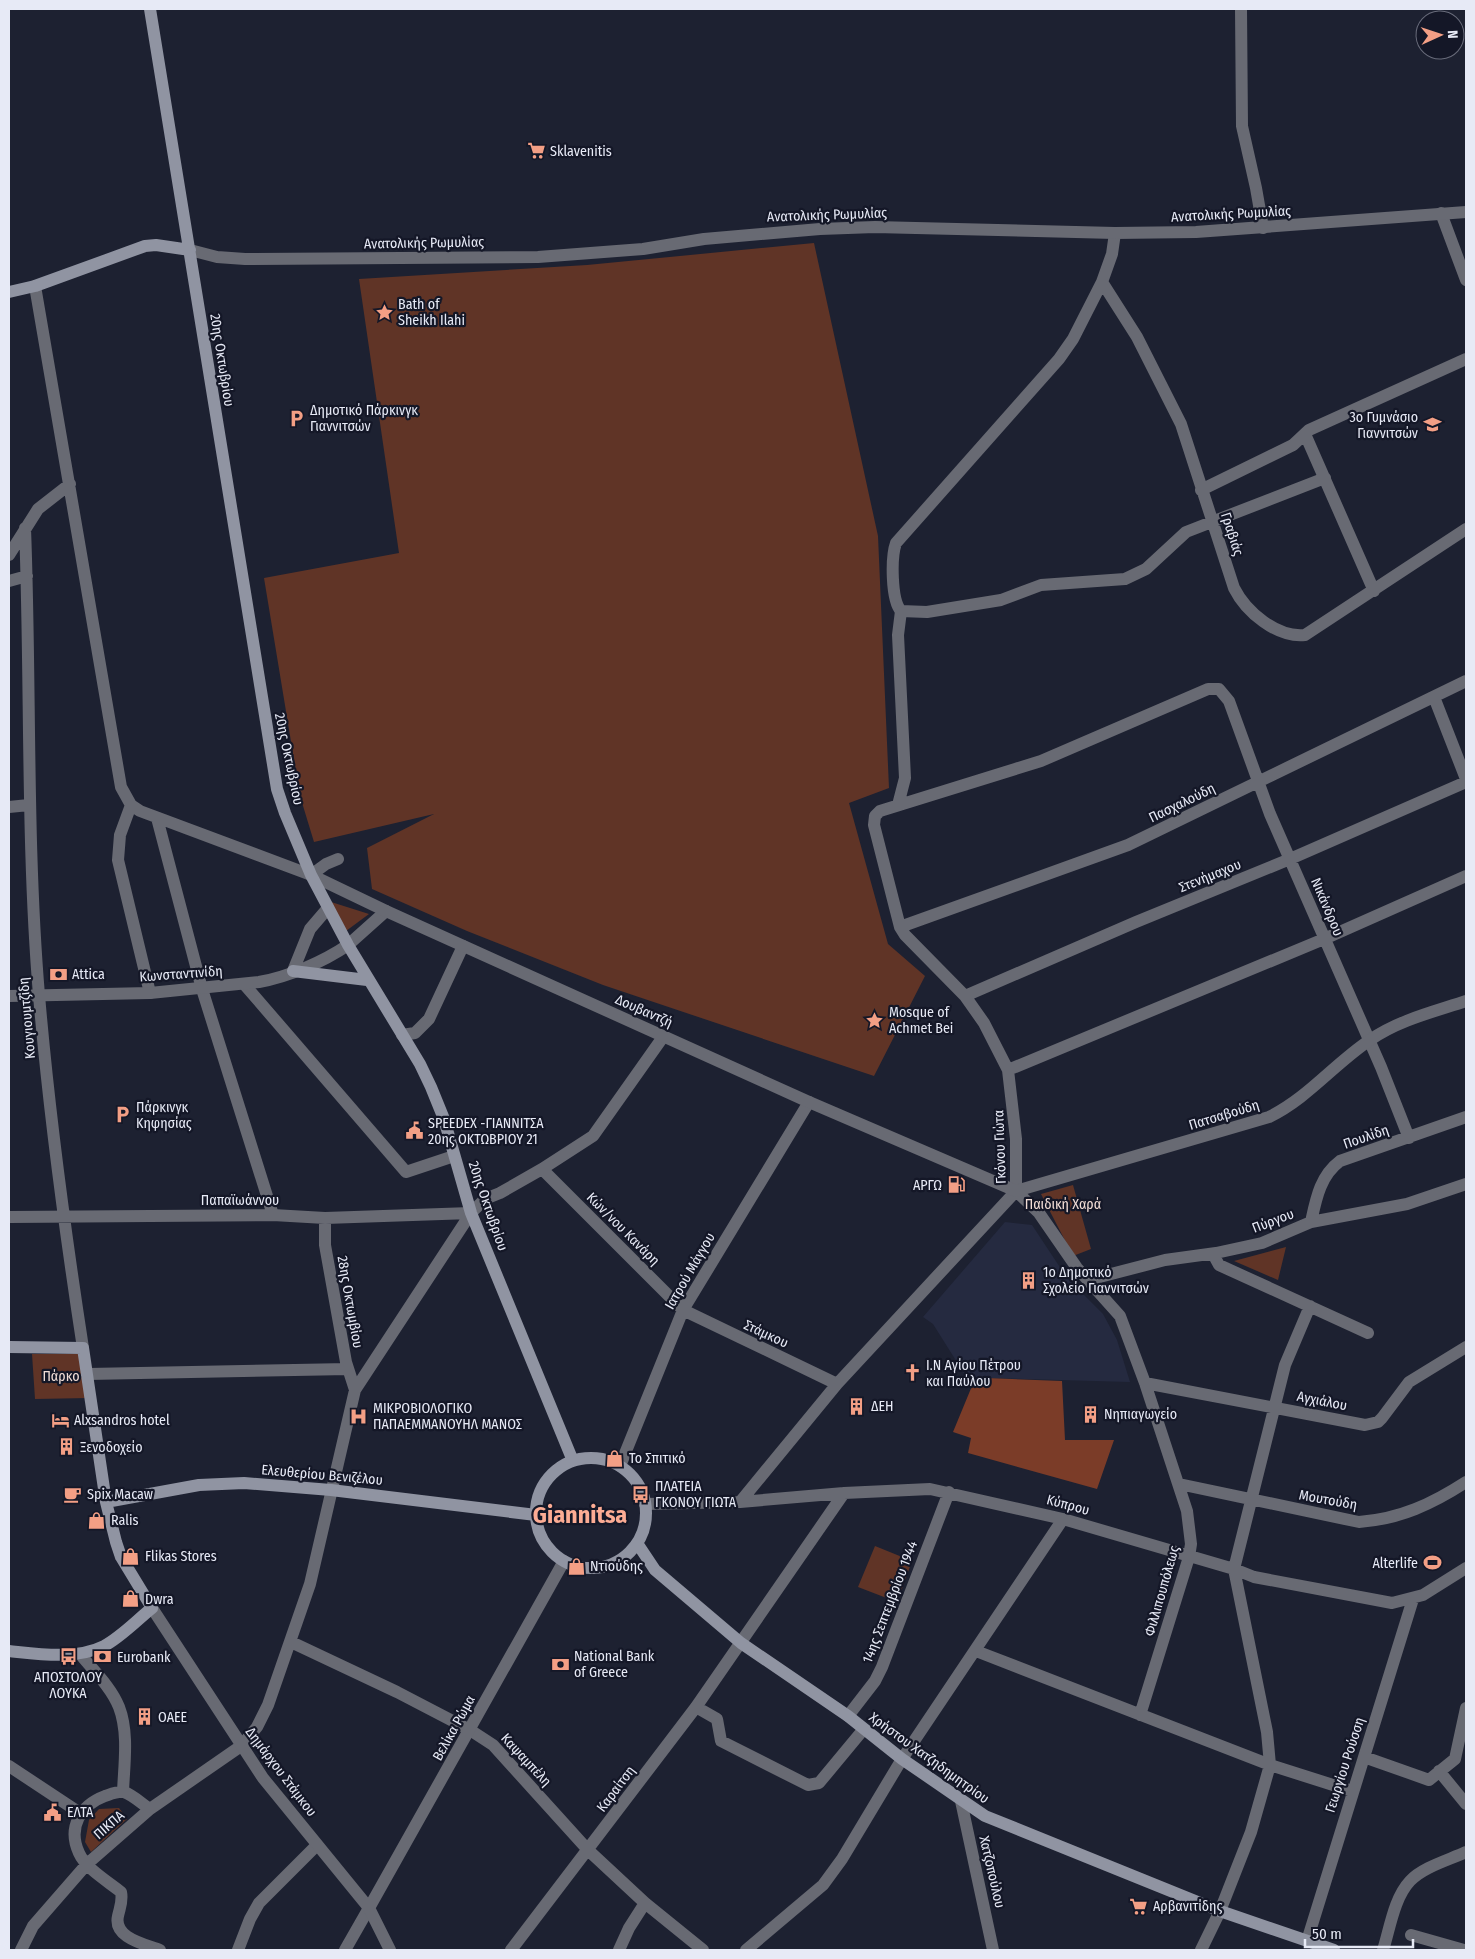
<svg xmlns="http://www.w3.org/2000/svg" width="1475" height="1959" font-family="'Fira Sans Condensed',sans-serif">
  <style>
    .built { fill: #252a40 }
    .green { fill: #603426 }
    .forest { fill: #7b3c28 }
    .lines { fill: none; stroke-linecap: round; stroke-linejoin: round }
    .minor { stroke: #686a73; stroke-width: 12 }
    .tertiary { stroke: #686a73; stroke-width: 12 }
    .secondary { stroke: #9094a2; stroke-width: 12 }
    .labels { text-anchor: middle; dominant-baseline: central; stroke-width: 4.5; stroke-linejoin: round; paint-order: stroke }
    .poi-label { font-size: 14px; fill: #e7eaf6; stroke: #141727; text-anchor: start }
    .street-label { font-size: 14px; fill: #e7eaf6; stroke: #141727 }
    .park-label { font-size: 14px; fill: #f2ded7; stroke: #141727 }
    .town-label { font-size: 24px; font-weight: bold; fill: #fcac94; stroke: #141727 }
  </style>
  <rect width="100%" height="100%" fill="#1d2131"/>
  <path class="built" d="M1005,1222L1032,1225L1067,1278L1103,1314L1117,1340L1130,1382L987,1378L972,1386L933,1324L923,1317Z"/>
  <path class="green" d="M814,243L878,536L889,788L849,803L888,944L925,976L874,1076L603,985L467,931L372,889L367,848L434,814L314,842L300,796L264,578L399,553L359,279L587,265Z
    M328,901L369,914L346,931Z
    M1073,1185L1091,1249L1073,1256L1041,1194Z
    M1286,1247L1278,1280L1234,1261Z
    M32,1354H87L89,1398L35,1399Z
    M875,1546L912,1561L897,1602L858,1587Z
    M119,1808L127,1819L91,1852L85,1842L89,1820L99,1809Z"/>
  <path class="forest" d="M987,1378L1062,1381L1065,1440H1114L1097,1489L968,1453L971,1438L953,1432L972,1386Z"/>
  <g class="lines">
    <path class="minor" d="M1241,9L1242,126L1256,188L1263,228
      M1441,213L1466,280
      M1115,233L1112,254L1102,282L1137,337L1181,424L1234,588C1246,612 1277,638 1305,635L1466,529
      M1102,282L1073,339L1059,359L896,543C891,557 891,600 901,611L927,612L1001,600L1041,585L1125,579L1146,569L1186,532L1325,478
      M35,286L121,787L131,805L140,811L311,875L326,864L338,859
      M1305,434L1374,591
      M1201,490L1293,445L1309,430L1466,359
      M25,528C31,684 26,840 39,995C49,1113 65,1231 83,1348
      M9,555L38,509L70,484
      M9,581L27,576
      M1434,697L1466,779
      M131,805L120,835L118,860L150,993
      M898,805L905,778L898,635L901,611
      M9,807L29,805
      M157,818L202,989L273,1215
      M900,927L1128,845L1466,681
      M348,945L386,911
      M244,984L406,1172L454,1156
      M965,996L1136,922L1290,859L1466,782
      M402,1035L415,1033L429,1019L463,946
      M1008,1070L1324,939L1466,876
      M542,1169L683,1310L837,1384
      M1016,1191L1039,1213L1077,1268L1120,1316L1145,1383L1187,1511L1191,1544L1189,1557L1140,1715
      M9,1217L273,1215L325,1218L471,1213
      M325,1218V1245L346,1362L355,1390
      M1311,1222C1316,1199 1320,1176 1340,1161L1466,1117
      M1213,1254L1219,1265L1368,1333
      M1088,1280L1165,1260L1216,1253L1262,1243L1311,1222L1407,1204L1466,1184
      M88,1374L348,1369
      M1145,1383L1365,1425L1378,1422L1382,1418L1409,1382L1466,1347
      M620,1466L683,1310L809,1102
      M1179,1484L1359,1522C1400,1519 1432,1504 1466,1482
      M740,1502L837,1384L1016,1191V1139L1008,1070L984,1023L965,996L905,935L900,927L874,825L875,816L880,811L1041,761L1208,689H1219L1229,701L1270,814L1381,1067L1409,1138
      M645,1504L740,1502L844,1493L930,1489L1063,1519L1234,1569L1254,1577L1392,1603L1423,1595L1466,1568
      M291,1642L397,1692L470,1730L493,1745L588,1850L645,1903L703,1950
      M976,1651L1270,1765L1352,1791
      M80,1654C93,1670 111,1687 119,1707C129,1733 124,1765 123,1792
      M696,1707L717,1719L721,1741L808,1785L819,1783L863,1730
      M848,1716L875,1681L882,1667L949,1492
      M1364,1757L1429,1780L1455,1759L1466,1708
      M9,1766L80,1813
      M1439,1771L1466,1804
      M961,1801L993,1950
      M150,1809C142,1804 133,1795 124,1792C118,1791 111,1794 105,1796C81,1805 67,1827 79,1853C86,1869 109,1882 121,1892C123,1901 120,1907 118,1916C113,1938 145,1944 160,1950
      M1411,1935L1464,1950
      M1307,1941L1413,1599
      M21,1950L33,1926L87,1864L150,1809L241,1746L257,1727L268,1705L310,1584L355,1390L471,1213L485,1199L500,1193L542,1169L593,1136L663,1037
      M238,1950L250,1919L259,1903L317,1845
      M345,1950L369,1908
      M511,1950L696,1707L844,1493
      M619,1950L629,1928L645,1903
      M746,1950L823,1885L842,1859L902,1759L1063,1519
      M1201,1950L1220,1911L1251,1832L1270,1765L1267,1732L1234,1569L1285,1365L1310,1306"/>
    <path class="tertiary" d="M190,250L217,257L245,259L538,257L643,249L704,239L820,229L875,227L1115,233L1196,232L1466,212
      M311,875L386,911L809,1102L1016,1191L1269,1117C1308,1098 1334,1064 1370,1040C1399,1020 1433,1012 1466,1001
      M293,971L310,929L328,908
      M9,996L150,993L259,982C288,977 323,962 348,945
      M152,1608L263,1778L369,1908L390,1950
      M369,1908L564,1561
      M1383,1950C1390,1928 1394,1898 1410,1881C1423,1867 1449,1860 1466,1852"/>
    <path class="secondary" d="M150,9L277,789L285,813L311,875L348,945L420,1064L431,1087L444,1119L471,1213L573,1461
      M9,292L35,286L145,246L156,245L190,250
      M293,971L367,980
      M9,1347L83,1348L106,1502L116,1542L121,1557L152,1608C137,1620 121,1637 104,1646C76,1660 38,1654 9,1651
      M536 1513a55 55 0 1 1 110 0a55 55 0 1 1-110 0Z
      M106,1502L199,1485L244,1483L331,1490L536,1515
      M637,1543L655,1570L741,1643L848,1716L902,1759L985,1816L1220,1911L1334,1950"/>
  </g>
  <defs>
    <symbol id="supermarket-bare" viewBox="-9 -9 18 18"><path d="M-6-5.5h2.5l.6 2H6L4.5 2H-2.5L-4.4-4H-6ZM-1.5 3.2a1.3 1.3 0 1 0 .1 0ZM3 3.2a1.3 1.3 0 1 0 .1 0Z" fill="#f39f85" stroke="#141727" stroke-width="2.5" paint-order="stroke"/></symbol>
    <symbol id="sight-bare" viewBox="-9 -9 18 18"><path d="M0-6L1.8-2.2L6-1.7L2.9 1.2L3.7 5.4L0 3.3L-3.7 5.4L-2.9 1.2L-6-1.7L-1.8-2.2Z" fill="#f39f85" stroke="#141727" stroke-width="2.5" paint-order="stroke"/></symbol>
    <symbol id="parking-bare" viewBox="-9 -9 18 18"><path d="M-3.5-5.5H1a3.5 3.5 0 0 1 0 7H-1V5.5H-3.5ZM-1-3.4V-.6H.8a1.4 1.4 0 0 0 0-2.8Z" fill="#f39f85" stroke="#141727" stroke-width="2.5" paint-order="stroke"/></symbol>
    <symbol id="school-bare" viewBox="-9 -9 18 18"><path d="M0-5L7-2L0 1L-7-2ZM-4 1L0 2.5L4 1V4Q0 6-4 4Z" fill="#f39f85" stroke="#141727" stroke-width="2.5" paint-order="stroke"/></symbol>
    <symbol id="bank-bare" viewBox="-9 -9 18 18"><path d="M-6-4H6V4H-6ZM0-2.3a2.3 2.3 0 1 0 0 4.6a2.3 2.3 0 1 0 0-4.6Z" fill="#f39f85" stroke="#141727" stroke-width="2.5" paint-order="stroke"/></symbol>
    <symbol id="civic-bare" viewBox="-9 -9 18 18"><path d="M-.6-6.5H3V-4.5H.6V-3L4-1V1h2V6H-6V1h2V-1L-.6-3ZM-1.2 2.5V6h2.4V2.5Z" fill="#f39f85" stroke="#141727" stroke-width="2.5" paint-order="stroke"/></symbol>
    <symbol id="fuel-bare" viewBox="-9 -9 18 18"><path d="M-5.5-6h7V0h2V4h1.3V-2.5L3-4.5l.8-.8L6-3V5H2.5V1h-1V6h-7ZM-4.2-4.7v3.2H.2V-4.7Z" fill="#f39f85" stroke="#141727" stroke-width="2.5" paint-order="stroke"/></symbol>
    <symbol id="building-bare" viewBox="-9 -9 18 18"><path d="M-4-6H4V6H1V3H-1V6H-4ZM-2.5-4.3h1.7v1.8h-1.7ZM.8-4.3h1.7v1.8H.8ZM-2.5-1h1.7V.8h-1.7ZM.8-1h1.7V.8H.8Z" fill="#f39f85" stroke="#141727" stroke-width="2.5" paint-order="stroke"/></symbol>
    <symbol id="church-bare" viewBox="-9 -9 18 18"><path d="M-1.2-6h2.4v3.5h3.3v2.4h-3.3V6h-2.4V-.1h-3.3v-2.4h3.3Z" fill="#f39f85" stroke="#141727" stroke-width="2.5" paint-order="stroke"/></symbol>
    <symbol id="hospital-bare" viewBox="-9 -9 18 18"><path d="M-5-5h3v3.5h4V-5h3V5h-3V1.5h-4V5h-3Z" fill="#f39f85" stroke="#141727" stroke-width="2.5" paint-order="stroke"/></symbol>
    <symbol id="hotel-bare" viewBox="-9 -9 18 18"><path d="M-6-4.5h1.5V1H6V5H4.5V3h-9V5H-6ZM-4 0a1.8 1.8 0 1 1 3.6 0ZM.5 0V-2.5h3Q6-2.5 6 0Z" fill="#f39f85" stroke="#141727" stroke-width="2.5" paint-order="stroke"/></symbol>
    <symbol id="shop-bare" viewBox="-9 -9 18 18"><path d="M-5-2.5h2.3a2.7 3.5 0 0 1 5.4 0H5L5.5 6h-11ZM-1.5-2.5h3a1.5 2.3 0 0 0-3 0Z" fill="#f39f85" stroke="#141727" stroke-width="2.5" paint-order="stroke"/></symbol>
    <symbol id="cafe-bare" viewBox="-9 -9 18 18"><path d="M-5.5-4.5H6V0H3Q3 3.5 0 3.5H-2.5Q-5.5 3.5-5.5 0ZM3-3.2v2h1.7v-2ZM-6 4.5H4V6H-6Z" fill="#f39f85" stroke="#141727" stroke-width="2.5" paint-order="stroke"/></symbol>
    <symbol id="bus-bare" viewBox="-9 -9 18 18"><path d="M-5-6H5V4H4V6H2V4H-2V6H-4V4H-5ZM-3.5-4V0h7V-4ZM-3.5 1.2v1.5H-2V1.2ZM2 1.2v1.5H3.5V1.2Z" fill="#f39f85" stroke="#141727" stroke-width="2.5" paint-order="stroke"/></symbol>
    <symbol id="stadium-bare" viewBox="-9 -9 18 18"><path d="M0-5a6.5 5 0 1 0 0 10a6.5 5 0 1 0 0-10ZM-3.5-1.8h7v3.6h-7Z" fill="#f39f85" stroke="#141727" stroke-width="2.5" paint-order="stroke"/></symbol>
  </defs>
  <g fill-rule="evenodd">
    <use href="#supermarket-bare" x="524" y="138" width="25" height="25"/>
    <use href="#sight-bare" x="372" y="300" width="25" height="25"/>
    <use href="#parking-bare" x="284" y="406" width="25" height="25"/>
    <use href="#school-bare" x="1420" y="412" width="25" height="25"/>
    <use href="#bank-bare" x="46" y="962" width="25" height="25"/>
    <use href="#sight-bare" x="862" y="1008" width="25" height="25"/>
    <use href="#parking-bare" x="110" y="1102" width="25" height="25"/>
    <use href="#civic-bare" x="402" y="1118" width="25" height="25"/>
    <use href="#fuel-bare" x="944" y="1172" width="25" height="25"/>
    <use href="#building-bare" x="1016" y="1268" width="25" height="25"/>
    <use href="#church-bare" x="900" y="1360" width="25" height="25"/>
    <use href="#building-bare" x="844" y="1394" width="25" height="25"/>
    <use href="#building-bare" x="1078" y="1402" width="25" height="25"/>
    <use href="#hospital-bare" x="346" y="1404" width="25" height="25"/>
    <use href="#hotel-bare" x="48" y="1408" width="25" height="25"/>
    <use href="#building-bare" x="54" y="1434" width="25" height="25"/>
    <use href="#shop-bare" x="602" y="1446" width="25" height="25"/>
    <use href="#cafe-bare" x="60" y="1482" width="25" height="25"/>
    <use href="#bus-bare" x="628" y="1482" width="25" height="25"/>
    <use href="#shop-bare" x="84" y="1508" width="25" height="25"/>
    <use href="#shop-bare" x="118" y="1544" width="25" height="25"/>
    <use href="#stadium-bare" x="1420" y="1550" width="25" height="25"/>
    <use href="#shop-bare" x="564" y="1554" width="25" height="25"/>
    <use href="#shop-bare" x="118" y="1586" width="25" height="25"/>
    <use href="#bus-bare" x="56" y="1644" width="25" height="25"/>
    <use href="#bank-bare" x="90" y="1644" width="25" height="25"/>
    <use href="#bank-bare" x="548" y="1652" width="25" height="25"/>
    <use href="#building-bare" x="132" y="1704" width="25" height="25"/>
    <use href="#civic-bare" x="40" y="1800" width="25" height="25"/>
    <use href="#supermarket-bare" x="1126" y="1894" width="25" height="25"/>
  </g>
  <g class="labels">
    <g class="poi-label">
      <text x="550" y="151">Sklavenitis</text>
      <text x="398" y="304">Bath of<tspan x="398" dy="16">Sheikh Ilahi</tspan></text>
      <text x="310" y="410">Δημοτικό Πάρκινγκ<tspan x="310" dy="16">Γιαννιτσών</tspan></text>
      <text x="1418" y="417" text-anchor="end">3ο Γυμνάσιο<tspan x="1418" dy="16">Γιαννιτσών</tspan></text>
      <text x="72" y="974">Attica</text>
      <text x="889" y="1012">Mosque of<tspan x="889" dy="16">Achmet Bei</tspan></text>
      <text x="136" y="1107">Πάρκινγκ<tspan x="136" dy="16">Κηφησίας</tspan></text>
      <text x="428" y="1123">SPEEDEX -ΓΙΑΝΝΙΤΣΑ<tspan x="428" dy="16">20ης ΟΚΤΩΒΡΙΟΥ 21</tspan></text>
      <text x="942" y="1185" text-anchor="end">ΑΡΓΩ</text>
      <text x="1043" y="1272">1ο Δημοτικό<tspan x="1043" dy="16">Σχολείο Γιαννιτσών</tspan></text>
      <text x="926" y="1365">Ι.Ν Αγίου Πέτρου<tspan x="926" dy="16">και Παύλου</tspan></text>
      <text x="871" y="1406">ΔΕΗ</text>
      <text x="373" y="1408">ΜΙΚΡΟΒΙΟΛΟΓΙΚΟ<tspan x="373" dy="16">ΠΑΠΑΕΜΜΑΝΟΥΗΛ ΜΑΝΟΣ</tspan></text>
      <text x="1104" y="1414">Νηπιαγωγείο</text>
      <text x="74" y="1420">Alxsandros hotel</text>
      <text x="80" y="1447">Ξενοδοχείο</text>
      <text x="629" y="1458">Το Σπιτικό</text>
      <text x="655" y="1486">ΠΛΑΤΕΙΑ<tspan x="655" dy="16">ΓΚΟΝΟΥ ΓΙΩΤΑ</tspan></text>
      <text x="87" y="1494">Spix Macaw</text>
      <text x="111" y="1520">Ralis</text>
      <text x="145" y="1556">Flikas Stores</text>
      <text x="1418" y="1563" text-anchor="end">Alterlife</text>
      <text x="590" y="1566">Ντιούδης</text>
      <text x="145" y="1599">Dwra</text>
      <text x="574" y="1656">National Bank<tspan x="574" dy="16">of Greece</tspan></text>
      <text x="117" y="1657">Eurobank</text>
      <text x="68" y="1677" text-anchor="middle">ΑΠΟΣΤΟΛΟΥ<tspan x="68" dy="16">ΛΟΥΚΑ</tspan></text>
      <text x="158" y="1717">ΟΑΕΕ</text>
      <text x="67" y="1812">ΕΛΤΑ</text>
      <text x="1153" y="1906">Αρβανιτίδης</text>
    </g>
    <g class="street-label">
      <text transform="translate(1231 214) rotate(-3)">Ανατολικής Ρωμυλίας</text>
      <text transform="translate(827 215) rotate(-2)">Ανατολικής Ρωμυλίας</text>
      <text transform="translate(424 243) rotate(-1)">Ανατολικής Ρωμυλίας</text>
      <text transform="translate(222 360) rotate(81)">20ης Οκτωβρίου</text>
      <text transform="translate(1232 534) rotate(72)">Γραβιάς</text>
      <text transform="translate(289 759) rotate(78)">20ης Οκτωβρίου</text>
      <text transform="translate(1182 803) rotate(-26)">Πασχαλούδη</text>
      <text transform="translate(1210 876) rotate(-22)">Στενήμαχου</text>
      <text transform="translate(1327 907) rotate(67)">Νικάνδρου</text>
      <text transform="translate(181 974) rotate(-4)">Κωνσταντινίδη</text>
      <text transform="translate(644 1011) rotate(24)">Δουβαντζή</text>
      <text transform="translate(27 1018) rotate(-95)">Κουγιουμτζίδη</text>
      <text transform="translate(1224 1115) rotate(-17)">Πατσαβούδη</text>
      <text transform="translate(1366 1137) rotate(-19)">Πουλίδη</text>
      <text transform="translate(1000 1147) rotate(-92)">Γκόνου Γιώτα</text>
      <text x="240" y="1200">Παπαϊωάννου</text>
      <text transform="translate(488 1206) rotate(71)">20ης Οκτωβρίου</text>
      <text transform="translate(1273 1221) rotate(-21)">Πύργου</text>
      <text transform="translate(623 1229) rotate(45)">Κών/νου Κανάρη</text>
      <text transform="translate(690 1271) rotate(-60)">Ιατρού Μάγγου</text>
      <text transform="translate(350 1302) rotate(80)">28ης Οκτωμβίου</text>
      <text transform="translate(766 1334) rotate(25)">Στάμκου</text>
      <text transform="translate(1322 1401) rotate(11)">Αγχιάλου</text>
      <text transform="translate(322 1475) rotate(5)">Ελευθερίου Βενιζέλου</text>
      <text transform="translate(1328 1500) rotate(10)">Μουτούδη</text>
      <text transform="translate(1068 1505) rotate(15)">Κύπρου</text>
      <text transform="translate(1162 1591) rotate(-74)">Φιλλιπουπόλεως</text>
      <text transform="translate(890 1602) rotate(-69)">14ης Σεπτεμβρίου 1944</text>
      <text transform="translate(454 1728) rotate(-61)">Βελίκα Ρώμα</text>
      <text transform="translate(929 1758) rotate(36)">Χρήστου Χατζηδημητρίου</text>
      <text transform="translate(526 1760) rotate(47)">Καψαμπέλη</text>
      <text transform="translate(1345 1765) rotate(-72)">Γεωργίου Ρούσση</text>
      <text transform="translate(281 1772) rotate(53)">Δημάρχου Στάμκου</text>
      <text transform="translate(616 1789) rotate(-53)">Καραίτση</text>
      <text transform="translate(109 1825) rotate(-41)">ΠΙΚΠΑ</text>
      <text transform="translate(992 1872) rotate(77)">Χατζοπούλου</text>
    </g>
    <g class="park-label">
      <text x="1063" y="1204">Παιδική Χαρά</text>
      <text x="61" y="1376">Πάρκο</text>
    </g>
    <g class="town-label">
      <text x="580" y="1515">Giannitsa</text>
    </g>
  </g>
  <rect width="1475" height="1959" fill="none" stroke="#e7eaf6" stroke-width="20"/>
  <g transform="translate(1440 35) rotate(87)"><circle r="24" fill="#141727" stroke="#686b7a"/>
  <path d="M0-4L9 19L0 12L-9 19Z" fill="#f39f85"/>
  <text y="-8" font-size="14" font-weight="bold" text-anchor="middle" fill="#e7eaf6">N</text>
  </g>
  <path d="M1305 1939v8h108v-8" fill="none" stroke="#e7eaf6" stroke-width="2.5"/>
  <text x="1312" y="1939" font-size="15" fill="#e7eaf6" stroke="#141727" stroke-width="4" paint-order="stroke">50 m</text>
</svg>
